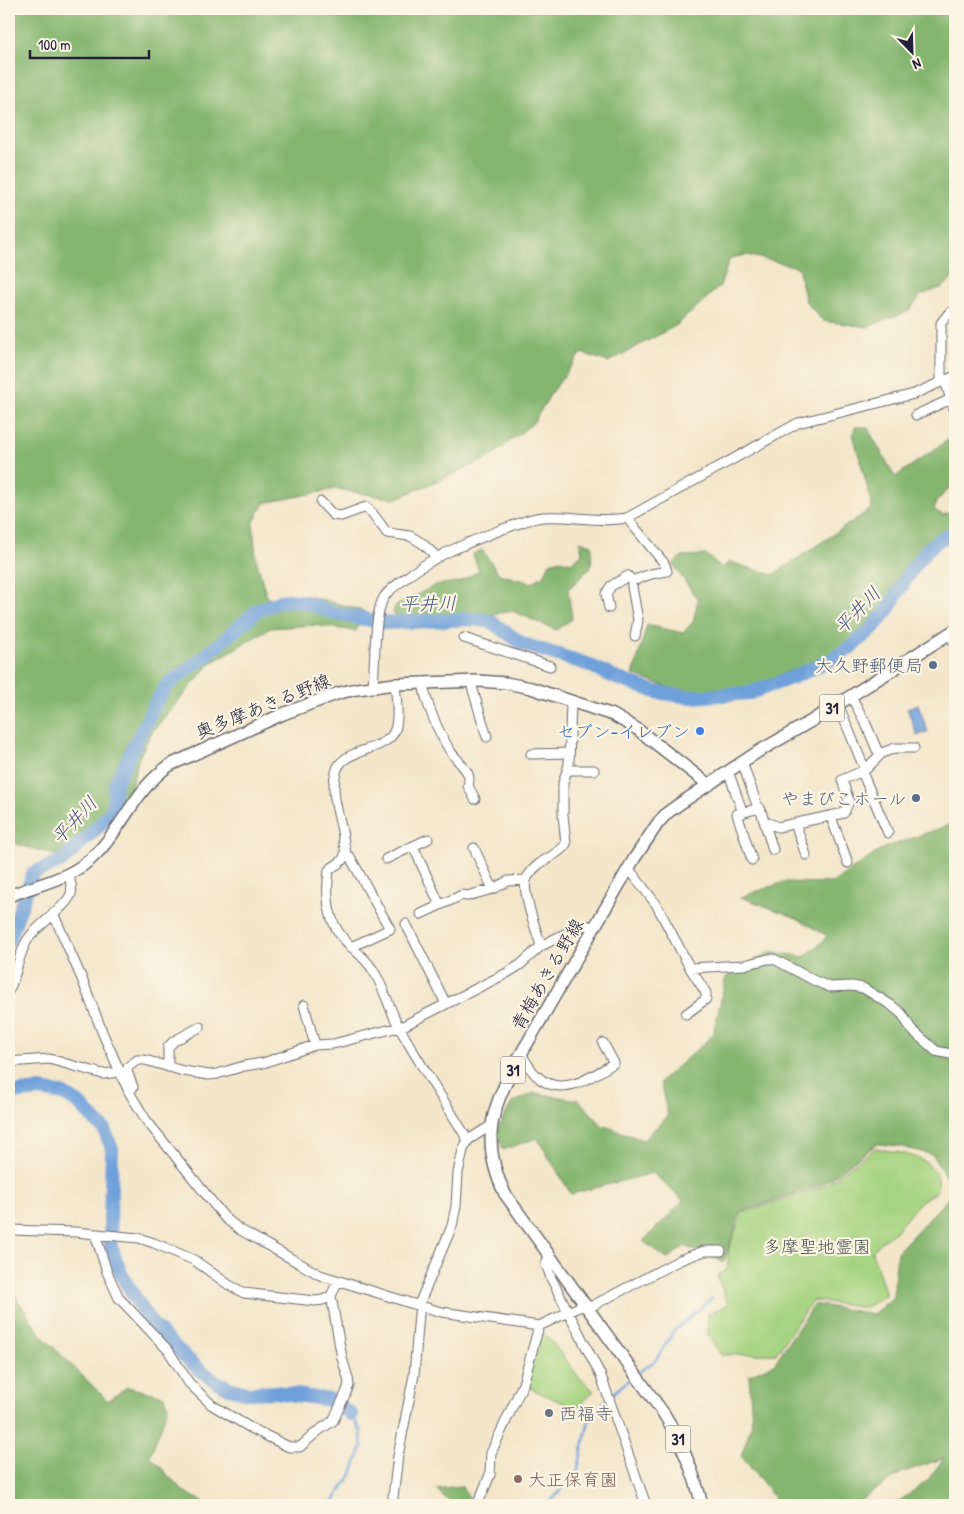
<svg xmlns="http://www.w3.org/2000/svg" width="964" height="1514" font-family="'Patrick Hand','Klee One',sans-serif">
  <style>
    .green { fill: #a7d482; stroke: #647b5e }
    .forest { fill: #85b670; stroke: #546c56 }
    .water { fill: #6fa0da; stroke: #48618a }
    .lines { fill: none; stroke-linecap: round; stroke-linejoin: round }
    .stream { stroke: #6fa0da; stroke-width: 2.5 }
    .river { stroke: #6fa0da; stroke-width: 14 }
    .minor-casing { stroke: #6b676d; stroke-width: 11 }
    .major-casing { stroke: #6b676d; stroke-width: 14 }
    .minor { stroke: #fff; stroke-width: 9 }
    .major { stroke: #fff; stroke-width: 11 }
    .service-dot { fill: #5c6f8a; stroke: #fcf5e5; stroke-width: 2 }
    .shop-dot { fill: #3f7fe0; stroke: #fcf5e5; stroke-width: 2 }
    .worship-dot { fill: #6b7280; stroke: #fcf5e5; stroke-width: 2 }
    .education-dot { fill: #8d6e63; stroke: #fcf5e5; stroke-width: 2 }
    .labels { text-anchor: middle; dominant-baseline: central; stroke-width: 4.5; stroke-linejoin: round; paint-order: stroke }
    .shield { fill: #fcf5e5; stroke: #63616e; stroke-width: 1 }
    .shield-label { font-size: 16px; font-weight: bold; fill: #22223b }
    .service-label { font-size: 18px; fill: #4e5e75; stroke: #fcf5e5; text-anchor: end }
    .street-label { font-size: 18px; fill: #22223b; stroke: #fcf5e5 }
    .shop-label { font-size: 18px; fill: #366cbe; stroke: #fcf5e5; text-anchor: end }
    .park-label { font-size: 18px; fill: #4a5750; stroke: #fcf5e5 }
    .worship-label { font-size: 18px; fill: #5b616d; stroke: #fcf5e5; text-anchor: start }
    .education-label { font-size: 18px; fill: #785e54; stroke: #fcf5e5; text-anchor: start }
    .water-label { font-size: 19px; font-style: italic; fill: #41547b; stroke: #fcf5e5 }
  </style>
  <rect width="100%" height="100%" fill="#fcf5e5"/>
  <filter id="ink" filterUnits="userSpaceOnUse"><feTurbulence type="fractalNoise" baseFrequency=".02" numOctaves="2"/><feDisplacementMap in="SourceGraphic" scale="10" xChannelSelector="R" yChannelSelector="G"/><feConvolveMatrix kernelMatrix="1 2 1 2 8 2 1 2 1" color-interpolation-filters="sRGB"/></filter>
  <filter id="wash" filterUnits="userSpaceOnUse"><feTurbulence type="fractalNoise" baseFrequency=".0096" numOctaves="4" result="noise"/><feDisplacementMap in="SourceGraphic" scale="20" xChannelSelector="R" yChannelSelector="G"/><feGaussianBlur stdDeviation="1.12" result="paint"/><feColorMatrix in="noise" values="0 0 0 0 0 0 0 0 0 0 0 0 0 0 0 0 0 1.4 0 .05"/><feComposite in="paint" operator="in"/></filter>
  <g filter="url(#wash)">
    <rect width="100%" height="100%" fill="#f3e6ca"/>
    <path class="green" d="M876,1148C896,1153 932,1154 938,1179C939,1182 937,1188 937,1191L920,1202L895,1232L882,1241L872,1252L886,1295L865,1308L812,1300L776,1354L721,1355L708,1335V1314L728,1304L717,1275L727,1270L729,1248L742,1213L824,1186Z
      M541,1331L551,1341L578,1376L594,1391L584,1400L579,1410L525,1386Z"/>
    <path class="forest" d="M9,9H955V276L943,287L921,295L909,311L867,327L823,321L806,302L798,267L747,255L730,258L720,286L677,325L608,362L581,353L552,392L533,423L489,458L395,499L336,489L264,503L253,524L256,559L267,598L309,596L364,611L356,631L315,625L270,628L211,663L152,732L139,757L128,798L59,856L9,842Z
      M855,427H867L895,477L955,435V482L936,502L934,510L943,515L955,511V528L918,558L872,619L839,651L748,688L679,691L633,675L647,625L683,633L693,622L698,600L673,564L682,556L707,555L721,568L730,562L773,575L871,509L872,505L853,434Z
      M580,541L592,545L591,567L568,590L572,619L556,630L512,611L478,617L398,616L393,614L395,606L436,585L459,582L479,571L473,554L482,550L499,574L532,583L544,575L550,563L561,560L571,563L582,554Z
      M955,823V1505H894L927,1481L944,1458L901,1473L853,1505H778L769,1490L741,1456L752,1423L749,1375L774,1364L814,1304L873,1314L893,1297L897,1252L954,1192L933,1155L898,1146L877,1144L823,1184L740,1212L724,1262L685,1246L667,1259L643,1241L683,1201L653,1173L571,1194L537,1138L503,1150L496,1131L512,1103L534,1093L579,1100L602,1125L643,1140L668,1116L660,1082L713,1035L726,977L771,951L804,957L821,943L827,936L797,918L741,897L784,882L832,883L884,848Z
      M9,1286L41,1335L108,1401L127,1387L165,1396L168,1408L150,1456L183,1491L209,1505H9Z
      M461,1486L475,1505H452L436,1489Z"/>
    <path class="water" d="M918,704L928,732L917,736L907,708Z"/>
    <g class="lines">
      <path class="stream" d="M639,1372L656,1360L674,1331L712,1298
        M610,1396L632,1377
        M331,1505L352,1474L362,1447L361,1431L351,1414
        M547,1505L577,1473L589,1420L606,1400"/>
      <path class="river" d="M9,940L33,873L62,861L99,826L113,809L115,784L157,700L168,684L203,658L258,610L281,601L289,600L305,602L337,614L387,623L472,619L490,621L523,644L587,664L616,678L656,692L690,697L750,693L791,678L829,661L851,647L873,628L887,611L912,569L926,551L939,540L955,532
        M9,1093L40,1090L64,1094L79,1104L104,1129L112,1149L110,1221L111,1247L122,1276L150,1322L163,1336L201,1371L217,1382L229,1388L247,1393L276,1392L330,1400L351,1414"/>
    </g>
  </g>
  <g filter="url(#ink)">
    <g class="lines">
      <defs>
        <path id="minor" d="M945,381L955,412
          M941,382V323L949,313L954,311
          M916,415L951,399
          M321,502L333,515L341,516L366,507L373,514L387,533L410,536L422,543L437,557
          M627,518L664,563L667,571L651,574L632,581
          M609,608L606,594L611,586L628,576L632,581V587L638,620L635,636
          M950,633L955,645
          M464,638L550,666
          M470,680L487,737
          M423,682C425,702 439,734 451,752C456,759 464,766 468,774C470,778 469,782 468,786L475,799
          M395,684C396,697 399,713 396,726C391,753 346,746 337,769C328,794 342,819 344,844C345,847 346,852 345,855C343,863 334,865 329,870C326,893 327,921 344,939C353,950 365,957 373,970C383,985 389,1008 398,1025C420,1065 445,1102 468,1140
          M373,686C375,665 374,615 383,599C387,591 395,586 402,581C432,556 467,543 503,529C516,525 529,518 543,517C571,515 599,523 627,518L798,423L914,394L955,376
          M851,696L866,724L877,750L882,753
          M838,704L865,770
          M531,754L569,753
          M742,762L758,808
          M567,770H594
          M728,771L743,813
          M862,772L888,833
          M831,817L848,863
          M764,821L778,827L844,813L849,801L842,780L865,770L882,753L895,748H914
          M795,823L806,855
          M413,846L440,905
          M474,848L493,889
          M345,853L350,857L390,929L351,947
          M386,859L428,839
          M752,860L737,814L760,808L773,850
          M629,869L656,904L690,968L744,965L768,959H774L815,981L830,987L852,986L863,988L891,1005L902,1014L911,1029L936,1051L955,1055
          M53,913L82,979L103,1034L129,1092L146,1120L225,1218L239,1229L320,1275L420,1306L442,1312L539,1326L579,1307L592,1306L680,1260L704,1251H721
          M421,914L462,895L467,896L493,889L508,881L526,880
          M406,924L446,1004
          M541,946C537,932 522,893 526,880C528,875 534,868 538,865C549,856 558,855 566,844L563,815V783L569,764L571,702
          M9,990C17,974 18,954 28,939C38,924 66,908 71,894C73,888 70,881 69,875
          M304,1005L315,1045
          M686,1014L706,999V993L690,968
          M521,1054C526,1061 530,1070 537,1076C561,1099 592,1077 614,1063L603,1043
          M9,1062L49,1059L103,1074L120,1072
          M168,1067V1047L174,1041L200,1027
          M129,1092L133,1087L127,1071L128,1067L137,1060H145L183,1071L209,1075L217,1074L244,1066L263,1063L315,1045L333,1044L403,1026L507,973L520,965L541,946L576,928L586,925L594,928
          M9,1230L75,1232L139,1238L154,1243L194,1260L229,1285L244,1293L315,1301L323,1300L331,1296
          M95,1234L107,1272L119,1298L168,1350L189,1383L212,1405L249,1427L289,1447H300L318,1431L333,1421L346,1393L349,1385L348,1378L342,1358L331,1296L338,1281
          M549,1256L546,1264L551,1278L601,1376L646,1505
          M392,1505L398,1456L414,1375L420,1302L452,1226L456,1206L458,1173L463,1150L468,1140L492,1125
          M480,1505L479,1501L490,1475L491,1453L523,1384L539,1326"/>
        <path id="major" d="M9,896C40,883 73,879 97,853C124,825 137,787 170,765L283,714L339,693L357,689L395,684L479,681L506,683L531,688L613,715L637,729L709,785
          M702,1505C694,1473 682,1443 664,1414L505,1194C478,1138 493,1105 521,1054L634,859L658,823L667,813L678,805L756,753L813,720L955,630"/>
      </defs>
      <use href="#minor" class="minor-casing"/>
      <use href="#major" class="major-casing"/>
      <use href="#minor" class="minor"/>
      <use href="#major" class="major"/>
    </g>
  </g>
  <g class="service-dot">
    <circle cx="933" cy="665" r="5"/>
    <circle cx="916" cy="798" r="5"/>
  </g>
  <circle class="shop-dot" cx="700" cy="731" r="5"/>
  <circle class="worship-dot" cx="549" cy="1413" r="5"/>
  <circle class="education-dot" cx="518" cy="1479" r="5"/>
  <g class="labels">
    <g class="shield">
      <rect x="819.5" y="694.5" width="25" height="27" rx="4"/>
      <rect x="500.5" y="1056.5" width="25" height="27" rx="4"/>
      <rect x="665.5" y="1425.5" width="25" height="27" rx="4"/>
    </g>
    <g class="shield-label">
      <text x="832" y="708">31</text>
      <text x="513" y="1070">31</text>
      <text x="678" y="1439">31</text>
    </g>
    <g class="service-label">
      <text x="923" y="665">大久野郵便局</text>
      <text x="906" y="798">やまびこホール</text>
    </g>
    <g class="street-label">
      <text transform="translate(263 706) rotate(-22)">奥多摩あきる野線</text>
      <text transform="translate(547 974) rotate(-60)">青梅あきる野線</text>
    </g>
    <g class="shop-label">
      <text x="690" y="731">セブン-イレブン</text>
    </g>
    <g class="park-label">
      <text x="817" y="1246">多摩聖地霊園</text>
    </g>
    <g class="worship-label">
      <text x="559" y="1413">西福寺</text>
    </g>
    <g class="education-label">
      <text x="528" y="1479">大正保育園</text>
    </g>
    <g class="water-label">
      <text transform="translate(428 603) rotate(-1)">平井川</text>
      <text transform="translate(857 610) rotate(-46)">平井川</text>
      <text transform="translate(74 820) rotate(-47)">平井川</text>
    </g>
  </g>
  <rect width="964" height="1514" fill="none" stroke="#fcf5e5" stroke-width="30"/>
  <g transform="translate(912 52) rotate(157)" stroke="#fcf5e5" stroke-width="4" paint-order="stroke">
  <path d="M0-4L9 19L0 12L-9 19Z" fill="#22223b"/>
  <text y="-8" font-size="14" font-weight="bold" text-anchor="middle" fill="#22223b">N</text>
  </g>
  <path d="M30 50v8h119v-8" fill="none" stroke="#22223b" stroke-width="2.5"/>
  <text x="38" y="50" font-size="15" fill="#22223b" stroke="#fcf5e5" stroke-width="4" paint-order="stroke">100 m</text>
</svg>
